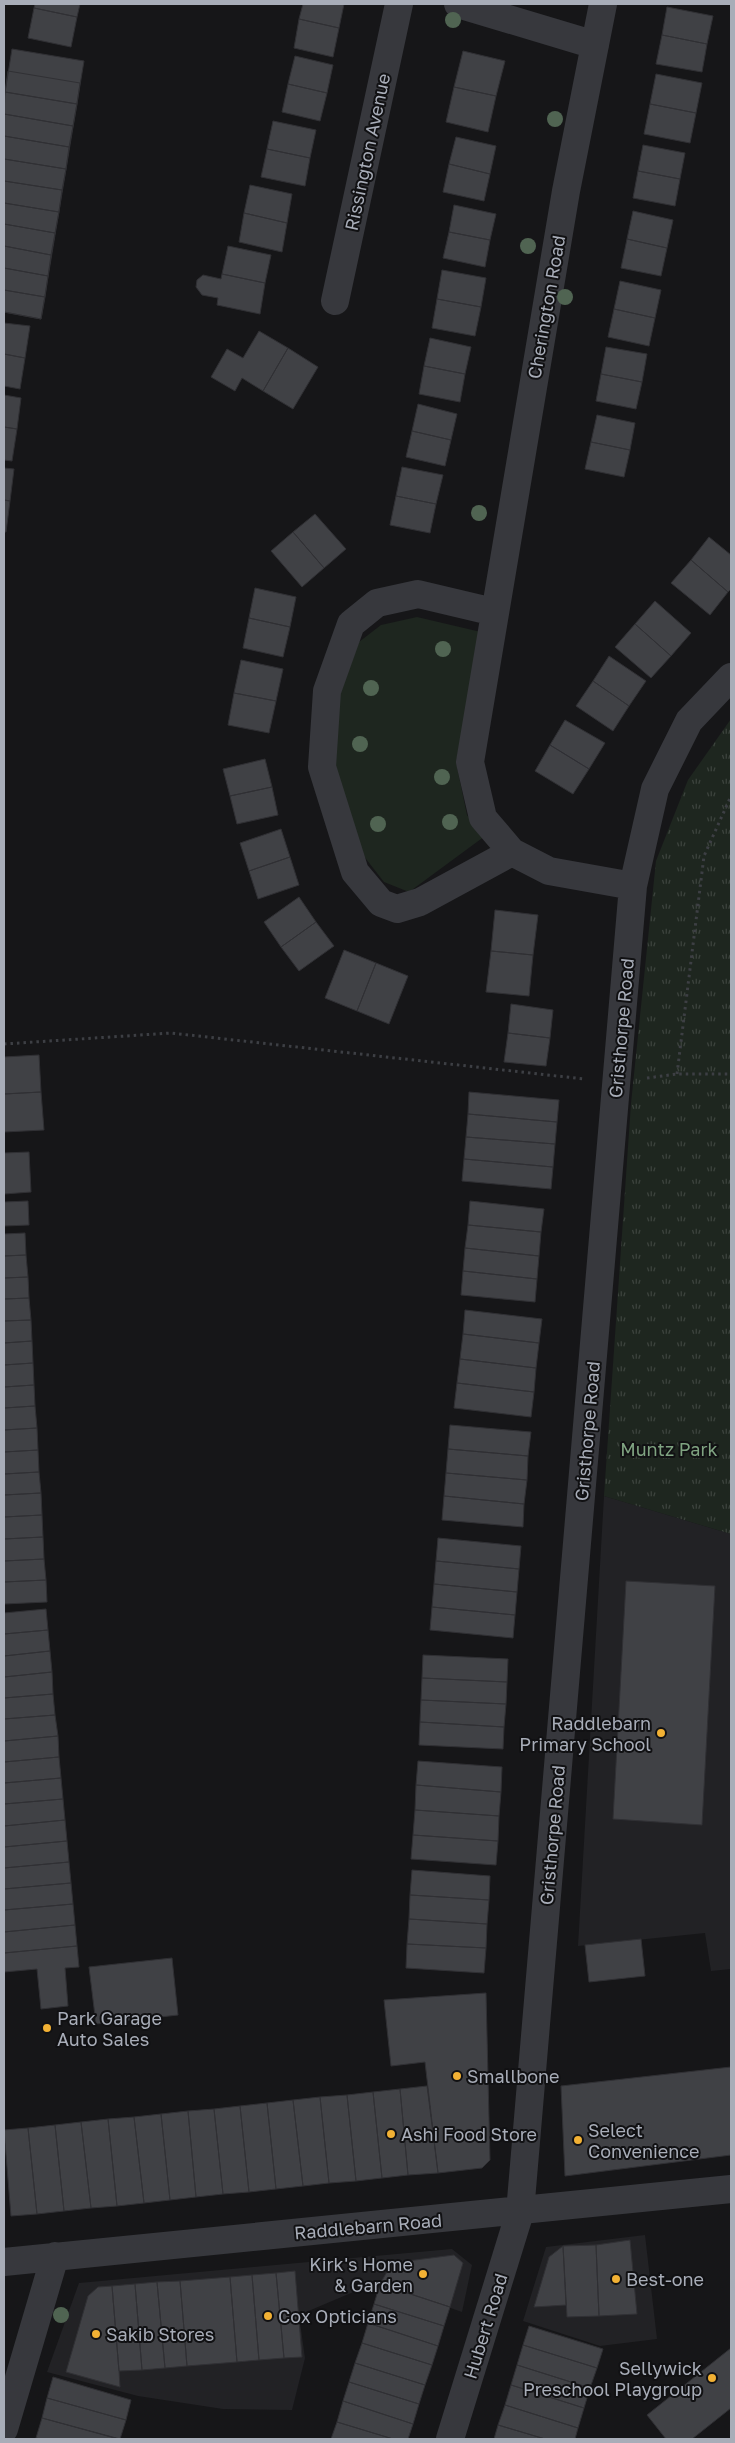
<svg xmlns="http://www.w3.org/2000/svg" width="735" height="2443" font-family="'Golos Text',sans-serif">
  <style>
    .built { fill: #222225 }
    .grass { fill: #1e261f }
    .park { fill: url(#park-tufts) }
    .building { fill: #404145; stroke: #303034 }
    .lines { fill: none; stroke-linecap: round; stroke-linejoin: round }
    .path { stroke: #3d3f44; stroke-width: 3; stroke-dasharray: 2.5 4; stroke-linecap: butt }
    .minor { stroke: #37383d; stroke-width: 28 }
    .tree { fill: #506452 }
    .poi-dot { fill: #f2b134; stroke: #111113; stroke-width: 2 }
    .labels { text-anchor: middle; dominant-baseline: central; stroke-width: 4; stroke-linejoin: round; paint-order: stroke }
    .street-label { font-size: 18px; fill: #a8adb8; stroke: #111113 }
    .park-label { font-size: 18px; fill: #7fa381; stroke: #111113 }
    .poi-label { font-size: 18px; fill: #a8adb8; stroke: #111113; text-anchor: start }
  </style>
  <defs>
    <pattern id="park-tufts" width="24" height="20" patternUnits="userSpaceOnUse" patternTransform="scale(1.25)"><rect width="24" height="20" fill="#1e261f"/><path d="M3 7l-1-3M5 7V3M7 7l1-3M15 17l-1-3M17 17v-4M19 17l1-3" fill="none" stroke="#3c433d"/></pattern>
  </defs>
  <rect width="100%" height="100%" fill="#161618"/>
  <path class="built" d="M604,1496L731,1534V1969L711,1971L705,1933L578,1946Z
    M645,2235L657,2339L600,2346L523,2321L546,2247Z
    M452,2249L472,2265L462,2312L377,2282L299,2315L305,2358L292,2410L223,2409L138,2396L47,2372L79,2283Z"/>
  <path class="grass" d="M417,617L481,632L456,762L467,815L485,836L409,892L384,882L363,855L334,764L338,700L359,642L381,625Z"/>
  <path class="park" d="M731,719V1534L604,1496L631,1104L656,861L688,780Z"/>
  <path class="building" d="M35,4H80L77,17L34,8Z
    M303,4H344L339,28L299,19Z
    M667,7L713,16L707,44L662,35Z
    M34,8L77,17L71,47L28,38Z
    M299,19L339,28L333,57L294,48Z
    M662,35L707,44L702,72L656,64Z
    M12,49L84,61L41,319L4,312V99Z
    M463,51L505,61L496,96L454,87Z
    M295,56L333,65L327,93L288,84Z
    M8,71L80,83L77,104L5,92Z
    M656,74L702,83L696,113L650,104Z
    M288,84L327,93L320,121L282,112Z
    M454,87L496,96L488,132L446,122Z
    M5,92L77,104L73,126L4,114Z
    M650,104L696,113L690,143L644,134Z
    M4,114L73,126L69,147L4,136Z
    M273,121L316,130L310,158L267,149Z
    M4,136L69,147L66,169L4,159Z
    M456,137L496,146L490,174L449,164Z
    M643,145L685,153L680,179L638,171Z
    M267,149L310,158L305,186L261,177Z
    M4,159L66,169L62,190L4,181Z
    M449,164L490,174L484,201L443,192Z
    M638,171L680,179L675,206L633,198Z
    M4,181L62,190L59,212L4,203Z
    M250,185L292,194L287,223L244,213Z
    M4,203L59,212L55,233L4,224Z
    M454,205L496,214L490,240L449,232Z
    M633,211L673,220L667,248L627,239Z
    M244,213L287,223L282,252L239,242Z
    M4,224L55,233L51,255L4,246Z
    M449,232L490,240L485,267L443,258Z
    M627,239L667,248L661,276L621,268Z
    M4,246L51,255L48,276L4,268Z
    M228,246L271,255L265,283L222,274Z
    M4,268L48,276L45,297L4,290Z
    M442,270L486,278L481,307L437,299Z
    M222,274L265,283L260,314L217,305L218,298L202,295L196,287L197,280L203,275L221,279Z
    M620,281L661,290L655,318L614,309Z
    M4,290L45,297L41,319L4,312Z
    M437,299L481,307L475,336L432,328Z
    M614,309L655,318L649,346L608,337Z
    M4,323L30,326L25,358L4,354Z
    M259,331L288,348L263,391L242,378L235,391L211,377L227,349L243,358Z
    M430,338L471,347L465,374L424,366Z
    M606,347L647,354L642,382L601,374Z
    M288,348L318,367L293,409L263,391Z
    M4,354L25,358L20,389L4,386Z
    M424,366L465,374L460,402L419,394Z
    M601,374L642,382L636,409L596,401Z
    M4,395L21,398L17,429L4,427Z
    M418,404L457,414L451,440L412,431Z
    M597,415L635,423L630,450L591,442Z
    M4,427L17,429L12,461L4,460Z
    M412,431L451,440L445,466L406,457Z
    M591,442L630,450L624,477L585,469Z
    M402,467L443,475L436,504L396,496Z
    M4,468L14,469L10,501L4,500Z
    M396,496L436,504L430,533L390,525Z
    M4,500L10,501L6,532H4Z
    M315,514L346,549L324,568L293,532Z
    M293,532L324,568L302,587L271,551Z
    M709,537L731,555V589L728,592L691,560Z
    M691,560L728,592L710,615L671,583Z
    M255,588L296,597L290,627L249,618Z
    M655,601L691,633L671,656L635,624Z
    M249,618L290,627L283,657L243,648Z
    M635,624L671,656L651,678L615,647Z
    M609,656L646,681L629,706L593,681Z
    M241,660L283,669L276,701L234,693Z
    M593,681L629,706L613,731L576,706Z
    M234,693L276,701L269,733L228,725Z
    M565,720L605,743L589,769L550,745Z
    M550,745L589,769L573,794L535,771Z
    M265,759L272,787L230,796L223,769Z
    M272,787L278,815L237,824L230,796Z
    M281,829L290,857L249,871L240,843Z
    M290,857L299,885L258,899L249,871Z
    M299,897L316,922L281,947L264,922Z
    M495,910L538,915L533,955L491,951Z
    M316,922L334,946L299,971L281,947Z
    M344,950L376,963L357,1011L325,998Z
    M491,951L533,955L529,996L486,992Z
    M376,963L408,976L389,1024L357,1011Z
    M511,1004L553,1010L550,1038L508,1033Z
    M508,1033L550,1038L546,1066L504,1062Z
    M39,1055L41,1092L4,1094V1057Z
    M41,1092L44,1130L4,1132V1094Z
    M469,1092L559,1100L557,1122L468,1114Z
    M468,1114L557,1122L555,1144L466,1137Z
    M466,1137L555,1144L553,1167L464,1159Z
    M29,1152L31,1192L4,1194V1153Z
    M464,1159L553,1167L551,1189L462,1181Z
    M28,1201L29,1225L4,1226V1202Z
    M470,1201L544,1209L541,1232L468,1225Z
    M468,1225L541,1232L539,1256L465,1248Z
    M25,1233L26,1255L4,1256V1234Z
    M465,1248L539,1256L537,1279L463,1271Z
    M26,1255L28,1277L4,1278V1256Z
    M463,1271L537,1279L535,1302L461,1295Z
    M28,1277L29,1298L4,1299V1278Z
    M29,1298L31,1320L4,1321V1299Z
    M465,1310L542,1319L539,1343L463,1334Z
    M31,1320L32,1341L4,1343V1321Z
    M463,1334L539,1343L536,1368L460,1359Z
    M32,1341L33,1363L4,1365V1343Z
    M460,1359L536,1368L534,1392L457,1383Z
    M33,1363L34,1385L4,1387V1365Z
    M457,1383L534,1392L531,1417L454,1408Z
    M34,1385L35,1406L4,1408V1387Z
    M35,1406L37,1428L4,1430V1408Z
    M450,1425L531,1432L528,1456L448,1449Z
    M37,1428L38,1450L4,1452V1430Z
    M448,1449L528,1456L527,1480L446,1473Z
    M38,1450L39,1472L4,1474V1452Z
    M39,1472L41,1493L4,1495V1474Z
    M446,1473L527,1480L524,1504L444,1496Z
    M41,1493L42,1515L4,1517V1495Z
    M444,1496L524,1504L523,1527L442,1520Z
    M42,1515L43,1537L4,1539V1517Z
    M43,1537L44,1559L4,1561V1539Z
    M438,1538L521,1546L519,1569L436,1561Z
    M44,1559L46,1580L4,1582V1561Z
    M436,1561L519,1569L517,1592L434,1584Z
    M46,1580L47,1602L4,1604V1582Z
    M626,1581L715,1586L702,1825L613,1819Z
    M434,1584L517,1592L515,1615L432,1607Z
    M432,1607L515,1615L513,1638L430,1630Z
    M46,1609L48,1630L4,1634V1613Z
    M48,1630L50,1651L4,1656V1634Z
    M50,1651L52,1672L4,1677V1656Z
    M423,1655L508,1659L507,1682L422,1678Z
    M52,1672L53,1694L4,1698V1677Z
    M422,1678L507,1682L506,1704L421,1700Z
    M53,1694L55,1715L4,1719V1698Z
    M421,1700L506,1704L504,1727L420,1722Z
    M55,1715L58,1736L4,1741V1719Z
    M420,1722L504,1727L503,1749L419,1745Z
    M58,1736L59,1757L4,1762V1741Z
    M59,1757L61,1778L4,1783V1762Z
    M418,1761L502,1767L501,1792L416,1785Z
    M61,1778L63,1799L4,1804V1783Z
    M416,1785L501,1792L499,1816L415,1810Z
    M63,1799L65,1820L4,1826V1804Z
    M415,1810L499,1816L498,1841L413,1835Z
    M65,1820L67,1841L4,1847V1826Z
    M413,1835L498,1841L496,1865L411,1859Z
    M67,1841L69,1862L4,1868V1847Z
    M69,1862L71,1883L4,1889V1868Z
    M412,1870L490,1876L489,1900L410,1895Z
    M71,1883L73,1904L4,1910V1889Z
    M410,1895L489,1900L487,1924L409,1919Z
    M73,1904L75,1925L4,1932V1910Z
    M409,1919L487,1924L486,1948L407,1944Z
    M75,1925L77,1946L4,1953V1932Z
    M641,1939L645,1976L589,1982L585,1945Z
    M407,1944L486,1948L484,1973L406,1968Z
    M77,1946L79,1967L65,1968L68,2006L41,2009L37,1969L4,1972V1953Z
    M172,1958L178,2015L96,2024L89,1967Z
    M486,1993L490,2160L482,2168L438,2173L425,2062L391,2066L384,2000Z
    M731,2067V2155L565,2176L561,2086Z
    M427,2086L438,2173L408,2175L400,2089Z
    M400,2089L408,2175L382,2178L373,2092Z
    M373,2092L382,2178L356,2181L347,2095Z
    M347,2095L356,2181L329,2183L320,2097Z
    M320,2097L329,2183L303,2186L293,2100Z
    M293,2100L303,2186L276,2189L267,2103Z
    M267,2103L276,2189L249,2192L240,2106Z
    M240,2106L249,2192L223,2194L214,2109Z
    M214,2109L223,2194L196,2197L188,2111Z
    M188,2111L196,2197L170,2200L161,2114Z
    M161,2114L170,2200L144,2203L134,2117Z
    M134,2117L144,2203L117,2206L108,2119Z
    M108,2119L117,2206L91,2208L81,2122Z
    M81,2122L91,2208L64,2211L55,2125Z
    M55,2125L64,2211L37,2214L28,2128Z
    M28,2128L37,2214L11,2216L4,2130Z
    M630,2240L637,2314L599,2316L596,2245Z
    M596,2245L599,2316L567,2317L563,2246Z
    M563,2246L566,2305L534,2307L549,2257Z
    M454,2255L463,2263L450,2307L380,2284L392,2263Z
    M295,2271L302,2357L284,2358L276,2273Z
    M276,2273L284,2358L259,2360L252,2275Z
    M252,2275L259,2360L237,2362L230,2277Z
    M230,2277L237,2362L187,2366L180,2281Z
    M180,2281L187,2366L165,2368L157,2282Z
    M157,2282L165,2368L142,2370L135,2284Z
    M135,2284L142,2370L119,2371L112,2286Z
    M380,2284L450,2307L444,2326L374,2304Z
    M112,2286L119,2371L120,2387L66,2372L88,2296L98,2287Z
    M374,2304L444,2326L438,2346L368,2323Z
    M368,2323L438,2346L432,2365L362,2343Z
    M529,2326L603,2349L597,2368L523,2345Z
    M362,2343L432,2365L425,2385L355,2363Z
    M523,2345L597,2368L590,2388L517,2365Z
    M731,2348V2408L692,2439H666L647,2415Z
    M355,2363L425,2385L419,2404L349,2382Z
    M517,2365L590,2388L584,2408L511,2385Z
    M53,2377L131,2400L126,2420L47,2398Z
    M349,2382L419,2404L413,2424L343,2401Z
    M511,2385L584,2408L578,2428L505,2405Z
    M47,2398L126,2420L120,2439L42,2418Z
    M343,2401L413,2424L408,2439H393L337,2422Z
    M505,2405L578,2428L575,2439H545L498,2425Z
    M42,2418L118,2439H41L36,2438Z
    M337,2422L393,2439H331Z
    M498,2425L545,2439H494Z"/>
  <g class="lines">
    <path class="path" d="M4,1044L171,1033L584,1079
      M677,1074L704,856L731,796
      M647,1078L677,1074H731"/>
    <path class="minor" d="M458,4L595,45
      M603,4L566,191L470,762L483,818L512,852L549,871L633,886
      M335,301L399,4
      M494,612L418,594L377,603L351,624L327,691L322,767L355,872L381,903L397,909L420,902L512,852
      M4,2262L731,2189
      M4,2429L55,2256
      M450,2439L520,2212L633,886L655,789L689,721L731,677"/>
  </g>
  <g class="tree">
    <circle cx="453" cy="20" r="8"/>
    <circle cx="555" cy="119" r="8"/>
    <circle cx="528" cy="246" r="8"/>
    <circle cx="565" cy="297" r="8"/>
    <circle cx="479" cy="513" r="8"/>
    <circle cx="443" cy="649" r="8"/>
    <circle cx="371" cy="688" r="8"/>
    <circle cx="360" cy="744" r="8"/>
    <circle cx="442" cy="777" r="8"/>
    <circle cx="450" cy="822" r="8"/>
    <circle cx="378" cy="824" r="8"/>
    <circle cx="61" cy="2315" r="8"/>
  </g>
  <g class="poi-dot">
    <circle cx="661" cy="1733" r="5"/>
    <circle cx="47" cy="2028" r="5"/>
    <circle cx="457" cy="2076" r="5"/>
    <circle cx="391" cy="2134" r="5"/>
    <circle cx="578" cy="2140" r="5"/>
    <circle cx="423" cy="2274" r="5"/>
    <circle cx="616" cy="2279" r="5"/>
    <circle cx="268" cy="2316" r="5"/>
    <circle cx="96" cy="2334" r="5"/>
    <circle cx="712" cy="2378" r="5"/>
  </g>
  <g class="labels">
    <g class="street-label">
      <text transform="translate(367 152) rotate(-78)">Rissington Avenue</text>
      <text transform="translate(546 307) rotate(-80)">Cherington Road</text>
      <text transform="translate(621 1028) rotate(-85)">Gristhorpe Road</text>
      <text transform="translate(587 1431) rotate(-85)">Gristhorpe Road</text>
      <text transform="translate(552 1835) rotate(-85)">Gristhorpe Road</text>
      <text transform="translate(368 2226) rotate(-5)">Raddlebarn Road</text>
      <text transform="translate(485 2326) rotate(-73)">Hubert Road</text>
    </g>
    <g class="park-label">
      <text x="669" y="1449">Muntz Park</text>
    </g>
    <g class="poi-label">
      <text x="651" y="1723" text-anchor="end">Raddlebarn<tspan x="651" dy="21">Primary School</tspan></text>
      <text x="57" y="2018">Park Garage<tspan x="57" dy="21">Auto Sales</tspan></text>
      <text x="467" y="2076">Smallbone</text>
      <text x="588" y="2130">Select<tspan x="588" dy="21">Convenience</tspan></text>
      <text x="401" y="2134">Ashi Food Store</text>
      <text x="413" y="2264" text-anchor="end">Kirk's Home<tspan x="413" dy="21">&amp; Garden</tspan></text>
      <text x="626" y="2279">Best-one</text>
      <text x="278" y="2316">Cox Opticians</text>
      <text x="106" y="2334">Sakib Stores</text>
      <text x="702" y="2368" text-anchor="end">Sellywick<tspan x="702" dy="21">Preschool Playgroup</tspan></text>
    </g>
  </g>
  <rect width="735" height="2443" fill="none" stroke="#a8adb8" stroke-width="10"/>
</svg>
